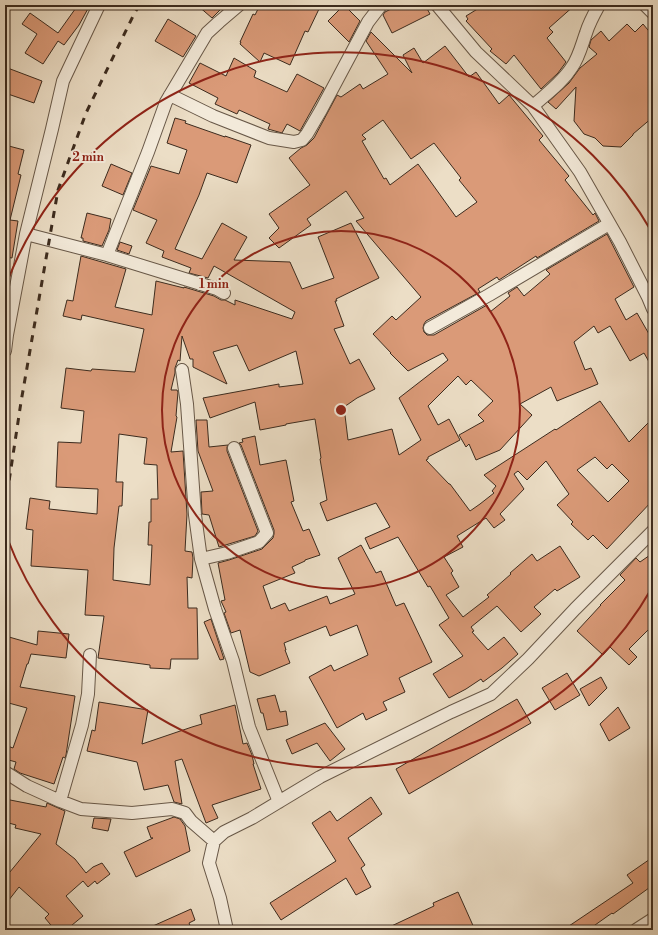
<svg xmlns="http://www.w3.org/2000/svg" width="658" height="935" font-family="'Libre Bodoni',serif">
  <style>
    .building { fill: #da9a78; stroke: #3c2b1e; fill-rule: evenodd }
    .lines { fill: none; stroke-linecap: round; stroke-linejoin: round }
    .minor-casing { stroke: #685848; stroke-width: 14 }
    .minor { stroke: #f3eada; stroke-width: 12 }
    .rail { stroke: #3c2b1e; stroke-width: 3; stroke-dasharray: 7 7; stroke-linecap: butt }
    .ring { fill: none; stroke: #8f2418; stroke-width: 2 }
    .centre { fill: #8f2418; stroke: #f3eada; stroke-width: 2 }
    .ring-label { font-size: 12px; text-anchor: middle; font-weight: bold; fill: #8f2418; stroke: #f3eada; stroke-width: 4; stroke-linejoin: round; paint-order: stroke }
  </style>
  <rect width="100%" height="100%" fill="#ecdec6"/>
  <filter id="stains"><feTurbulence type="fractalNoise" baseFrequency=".005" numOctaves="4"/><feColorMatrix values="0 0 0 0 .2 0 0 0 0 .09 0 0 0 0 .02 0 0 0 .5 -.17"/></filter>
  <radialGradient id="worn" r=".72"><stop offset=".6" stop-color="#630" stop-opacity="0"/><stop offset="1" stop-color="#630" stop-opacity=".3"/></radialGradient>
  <path class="building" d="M78,5H90L79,25L64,45L58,41L43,64L25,53L37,34L22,24L30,13L58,33Z
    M197,5H225L212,18Z
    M260,5H310L319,9L308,32L305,31L290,65L264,53L260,62L240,44L241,42H240L253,14L255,15Z
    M344,5L360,21L349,42L328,21Z
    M399,5H425L430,14L392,33L383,15L385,12Z
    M484,5H575L549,28L553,32L547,38L566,62L558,73L541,89L514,55L506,64L490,51L492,49L466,21L468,19L466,16Z
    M168,19L196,36L183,57L155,41Z
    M627,24L635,32L643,24L653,36V117L633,134V135L621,147L603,146L595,138L584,134L574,121L576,87L556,109L548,102L569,83L580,68L597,54L589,47L591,40L601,31L609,41Z
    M371,32L412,73L403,55L414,48L423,63L445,46L469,77L476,72L499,104L509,95L543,136L539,140L569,176L565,180L593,215L595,213L599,221L537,258L536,256L499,280L497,277L478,289L480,292L426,321L424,324L423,328L424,332L427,335H434L487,305L490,312L510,296L508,293L517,287L524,296L550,274L546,270L607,234L634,287L615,299L626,320L637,313L653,341V369L644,353L630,361L610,326L598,333L594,326L574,342L585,370L591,368L598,384L557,401L551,387L520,404L532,415L500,450L476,460L469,444L466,447L459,435L484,421L478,415L493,401L471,380L466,385L458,376L428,406L438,425L449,419L460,440L428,457V459L426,460L449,484H450L470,511L480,504L494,493L492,491L496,486L484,475L555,429L556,430L600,401L629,442L653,418V500L607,549L593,535L588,540L571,524L573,522L557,505L569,494L546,461L527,480L518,471L514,474L524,489L500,514L505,520L494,528L486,518L457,536L463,547L444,557L453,571L451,573L459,587L446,595L463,617L489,597L487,595L511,574L510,573L532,554L537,561L560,546L580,577L557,591L555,589L534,607L541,614L521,632L497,606L471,627L474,631L472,632L488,650L504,637L518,654L502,668L483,682L481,679L466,689L449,698L433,674L463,656L439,625L449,618L430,586L428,587L398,537L370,549L365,538L390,527L376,503L327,521L320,503L327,500L320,459L321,458L315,419L286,424V425L260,430L255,402L210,418L203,398L279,384V387L303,384L296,351L249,371L237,345L213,352L227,384L193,367V359H190L182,336L180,361L178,360L175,368V373L171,390H177L178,392L176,416L177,417L171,452L183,451L187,514L185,551L192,552L193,558L192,578L187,577L188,608H197L198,659H171L170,669L150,668V665L98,658L104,616L85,615L88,570L31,566L33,530L26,529L30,498L50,501L49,509L97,514L98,489L56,487L58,442L81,443L84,411L61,408L66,368L91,371L92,369L135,372L144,329L82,315L81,320L63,316L67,300L73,301L81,256L126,269L115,307L152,315L156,281L184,288V287L214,296L221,300H225L235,305V300L292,319L295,312L214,266L208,278L189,273L191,268L162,257L164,251L146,243L157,220L133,210L151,166L179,174L187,150L167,143L175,118L186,121L185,123L225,137V136L251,145L237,183L207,173L199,195L175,249L202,259L222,223L247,237L234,260L290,262L302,289L334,278L318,237L351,223L379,278L336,299L337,301H335L344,326L334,329L350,364L359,359L375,389L357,398L344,407L348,440L392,429L399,455L421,440L399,398L448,360L443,353L408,371L390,353H391L373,334L392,316L396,320L421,297L356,221L364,218L346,191L307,219L311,225L279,248L269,238L279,228L269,214L310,185L289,158L301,148L307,145L314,138L337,95L341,97L360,84L363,89L388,74L366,41ZM383,120L411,159L434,143L461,178L459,180L477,202L456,217L418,164L390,185L386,178L384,179L362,141L366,139L362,135ZM119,434L147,438L144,464L157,465L158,499H151V522H149L148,545H152L150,585L113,580L114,548L119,506H122L123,482H116ZM595,457L607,469L612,464L629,481L608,502L577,470Z
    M234,58L256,71L254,77L287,92L297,74L324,88L300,131L287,124L282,133L268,129L270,124L239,110L237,114L215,104L218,98L189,83L200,63L226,76Z
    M5,67L42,81L34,103L5,93Z
    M5,145L24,150L18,174L21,175L10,220L18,221L12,258L5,257Z
    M111,164L132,173L123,195L102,186Z
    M87,213L111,219L109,230L102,246L83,241V238H81Z
    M120,242L132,246L129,254L117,250Z
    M196,420H207L209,447L228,445L227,447V451L258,531L255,536L219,547L209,515L202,514L201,492L213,491L198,451Z
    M255,436L260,465L286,460L294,501L291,502L303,531L309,529L320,555L305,560V561L292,567L295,573L263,586L271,609L285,603L289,611L327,596L330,604L355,594L338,558L361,545L376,573L381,571L396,606L404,603L432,662L399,678L405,692L383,702L387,710L366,720L363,713L337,728L309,677L331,665L334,671L368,655L357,625L330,636L326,626L284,643L286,650H285L290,663L259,676L250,672L240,630L231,633L224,613L226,612L221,601L225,600L218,563L229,560L262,549L273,538L274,534V530L241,445L239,443L243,442L242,439Z
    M653,553V625L629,649L637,657L629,665L610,647L603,655L577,631L601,605H600L625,580L620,575L636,558L640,562Z
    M211,619L224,659L220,660L204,622Z
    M38,631L69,634L66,658L31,654L28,664H27L20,687L75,696L66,755L65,758L63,757L54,784L20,773L14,769L16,762L5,759V745L13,748L27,708L5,702V651L9,637L37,645Z
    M567,673L580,695L555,710L542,688Z
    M601,677L607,688L589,706L580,689Z
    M275,695L280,712L286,711L288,725L267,730L263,713H261L257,699Z
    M517,699L531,723L409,794L396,769Z
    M99,702L148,710L142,744L192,727L202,724L200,715L235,705L243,744L247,743L252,755L254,764H253L261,789L212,805L218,818L206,823L182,759L175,761L182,804L174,802L168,785L144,790L137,762L87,751L92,730L95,731Z
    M618,707L630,728L609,741L600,724Z
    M325,723L345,749L330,761L317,743L292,754L286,740Z
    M371,797L382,814L348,838L365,865L361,868L371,887L356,895L346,878L281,920L270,903L336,861L312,823L330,811L337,821Z
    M5,799L46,807L47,803L65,811L56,844L75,859L86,873L93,867L102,863L110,874L97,884L95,881L88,887L83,881L66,896L83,916L66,930H55L45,918L49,914L19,887L5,905V878L41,834L15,828L16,825L5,822Z
    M174,817L180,819L185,826L190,851L136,877L124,852L153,838H151L147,827Z
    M94,818L111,819L108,831L92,828Z
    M653,857V885L613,914L612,913L588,930H563L633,883L627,875Z
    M458,892L475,930H383L434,906L433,903Z
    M191,909L195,920L189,923L192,930H144Z"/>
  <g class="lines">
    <defs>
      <path id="minor" d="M437,5L476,52L533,106L580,172L620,242L648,297L653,309
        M645,5L653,13
        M170,95L213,116L269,138L294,142L302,140L307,134L321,110L368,22L381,5
        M533,106C546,94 562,83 572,67C579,57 582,44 586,33C589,23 594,14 599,5
        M26,234L107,255
        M224,293L217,289L107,255L148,152L166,102L207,33L219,22L239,5
        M430,328L489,295L609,224
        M5,351L7,335L26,234L52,129L63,81L99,5
        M182,370L187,404L195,515L201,559L215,609L233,661L249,727L279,802
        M201,559L227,553L259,542L267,533L234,448
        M5,772L27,786L60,801L81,809L132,813L172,809L185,813L191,821L214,841
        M60,801L82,725L88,694L90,655
        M227,930L220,898L209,863L214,841L224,832L252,818L320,777L451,712L491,694L528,659L575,609L653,531
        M636,930L653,919"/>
    </defs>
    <use href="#minor" class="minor-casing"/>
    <use href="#minor" class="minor"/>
    <path class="rail" d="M5,508L21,402L58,190L86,113L135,12L140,5"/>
  </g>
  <g class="ring">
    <circle cx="341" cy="410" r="179"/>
    <path d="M653 586A358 358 0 0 1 6 535M6 285A358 358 0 0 1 653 234"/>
  </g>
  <circle cx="341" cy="410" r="6" class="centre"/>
  <g class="ring-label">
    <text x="88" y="161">2 min</text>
    <text x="214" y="288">1 min</text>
  </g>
  <rect width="658" height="935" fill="none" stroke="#ecdec6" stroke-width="20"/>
  <rect x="6" y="6" width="646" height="923" fill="none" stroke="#3c2b1e" stroke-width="2"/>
  <rect x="10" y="10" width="638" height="915" fill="none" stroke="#3c2b1e"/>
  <rect width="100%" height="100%" filter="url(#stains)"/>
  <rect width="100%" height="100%" fill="url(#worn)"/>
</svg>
